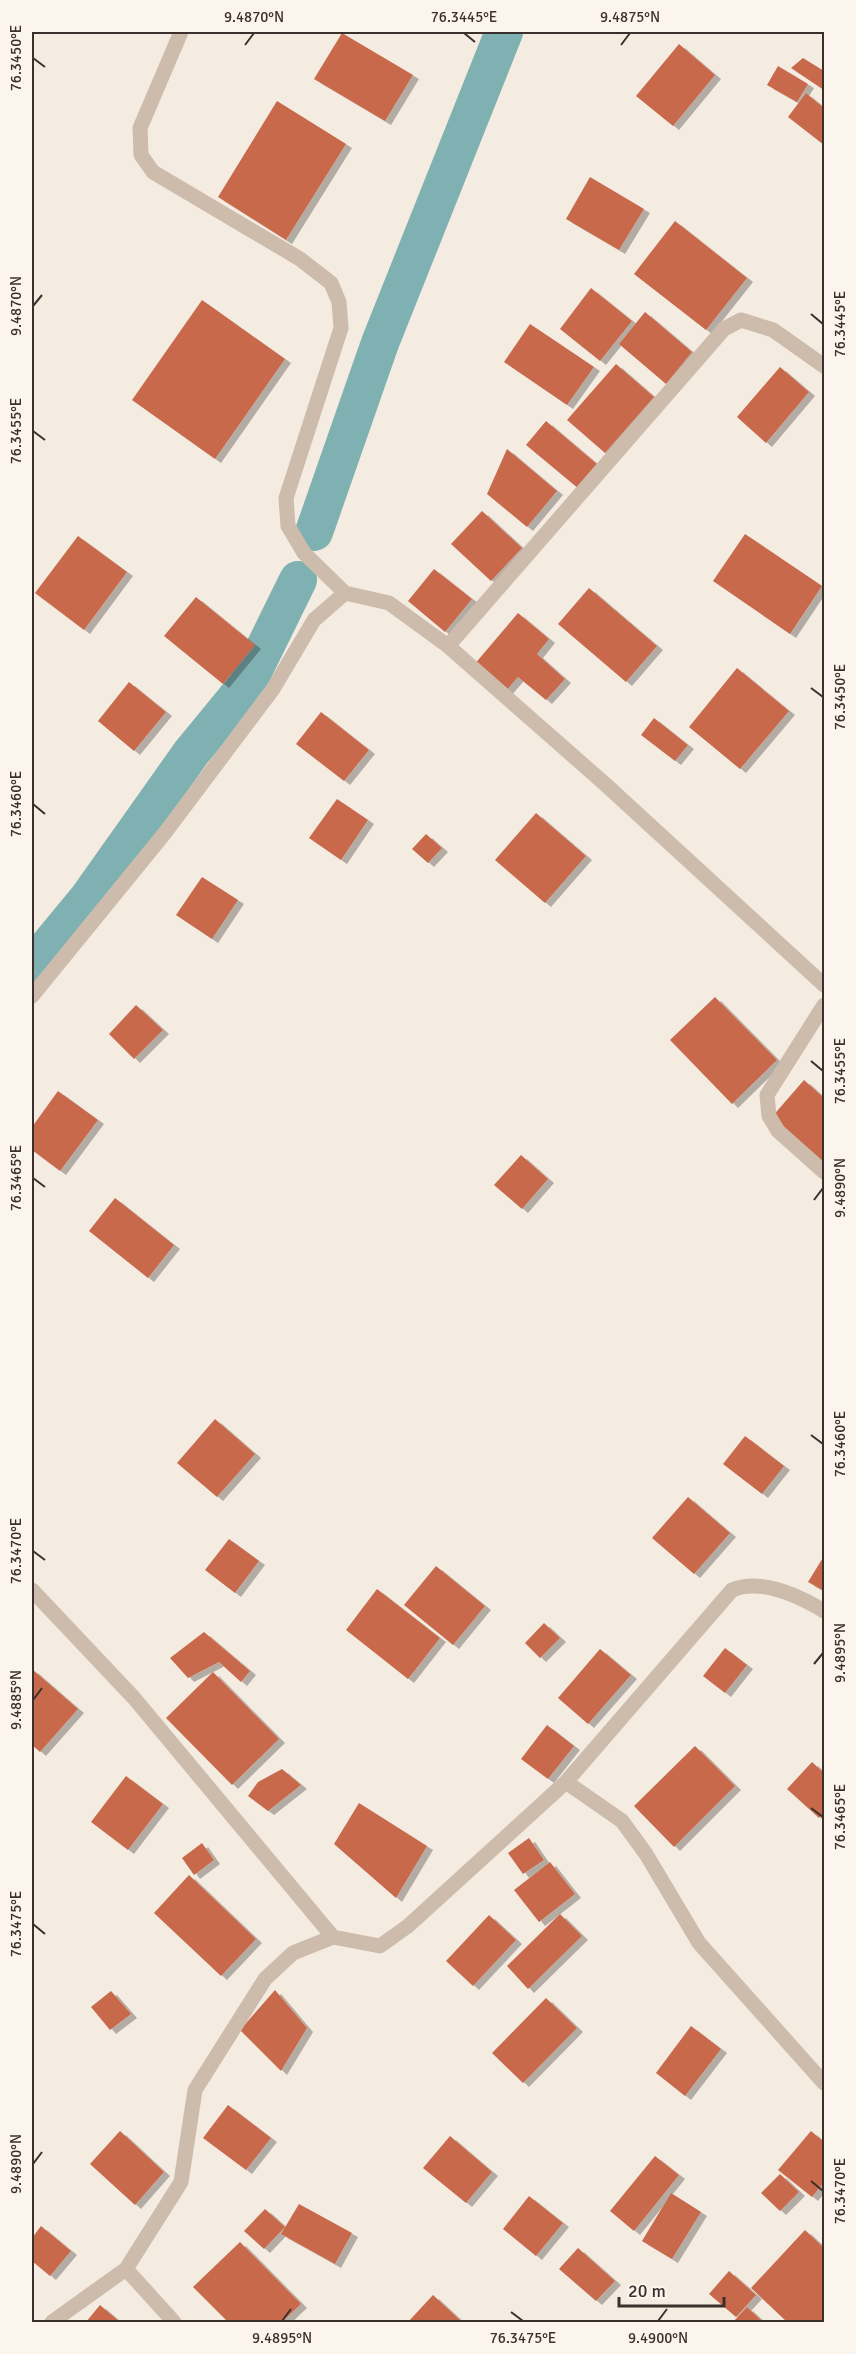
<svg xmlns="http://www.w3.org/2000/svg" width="856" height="2354" font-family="Signika,sans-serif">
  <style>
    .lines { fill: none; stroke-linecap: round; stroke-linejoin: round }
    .canal { stroke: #7fb0b2; stroke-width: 38 }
    .building { fill: #c8694b; filter: url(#shadow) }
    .street { stroke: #cdbbac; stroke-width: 15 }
    .ticks { fill: none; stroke: #3b302b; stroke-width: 2 }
    .neatline { fill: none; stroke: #3b302b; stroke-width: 2 }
    .ticks-label { font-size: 15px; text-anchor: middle; fill: #3b302b }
  </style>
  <defs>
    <filter id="shadow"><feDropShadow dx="6" dy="4" stdDeviation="0" flood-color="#0004"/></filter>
  </defs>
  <rect width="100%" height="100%" fill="#f4ebe1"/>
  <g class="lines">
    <path class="canal" d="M314,532L380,343L504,32
      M32,966L89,897L191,753L246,686L298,580"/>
  </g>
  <path class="building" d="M342,33L413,75L385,121L314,79Z
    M679,44L715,75L673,126L636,96Z
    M803,58L824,71V90L791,68Z
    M778,66L808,84L797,102L767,85Z
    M806,93L824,108V145L788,117Z
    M277,101L346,144L286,240L218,197Z
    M590,177L644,209L619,250L566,219Z
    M675,221L747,278L706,330L634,274Z
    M591,288L632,321L600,361L560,329Z
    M202,300L285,359L215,459L132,400Z
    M645,312L692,352L666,384L619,344Z
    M530,324L594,367L567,405L504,362Z
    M616,364L654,397L605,453L567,420Z
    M780,367L809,392L766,443L737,417Z
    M546,421L598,465L579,489L526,445Z
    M507,449L557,491L527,527L487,494Z
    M482,511L522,548L491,581L451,544Z
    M745,534L822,586L790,634L713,581Z
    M78,536L127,572L84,630L35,593Z
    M434,569L472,599L445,632L408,601Z
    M589,588L657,646L626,682L558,624Z
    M196,597L255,645L223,684L164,636Z
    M518,613L549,639L537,654L565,679L546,700L518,677L504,693L473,666Z
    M737,668L789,711L740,769L689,727Z
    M129,682L166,712L134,751L98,721Z
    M321,712L369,750L344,781L296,744Z
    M654,718L688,745L675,761L641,735Z
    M337,799L368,820L341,860L309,838Z
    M536,813L586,856L545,903L495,860Z
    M426,834L442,848L428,863L412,849Z
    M202,877L238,900L212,939L176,915Z
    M715,997L777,1060L732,1104L670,1040Z
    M136,1005L163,1030L134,1059L109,1034Z
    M804,1080L824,1098V1156L821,1161L771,1118Z
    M58,1091L98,1120L60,1171L32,1150V1127Z
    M521,1155L548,1179L522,1209L494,1185Z
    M115,1198L174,1245L148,1278L89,1231Z
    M215,1419L255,1454L217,1497L177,1463Z
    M745,1436L784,1466L762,1494L723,1464Z
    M688,1497L730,1533L694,1574L652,1538Z
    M229,1539L259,1561L235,1593L205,1570Z
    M824,1556V1591L808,1582Z
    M436,1566L485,1606L453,1645L404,1605Z
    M377,1589L440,1638L408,1679L346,1630Z
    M544,1623L560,1638L540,1658L525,1643Z
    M204,1632L250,1671L241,1682L219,1662L188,1678L170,1658Z
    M725,1648L747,1665L725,1693L703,1676Z
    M600,1649L631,1675L588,1724L558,1698Z
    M32,1669L78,1709L40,1752L32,1745Z
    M213,1672L279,1739L232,1785L166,1718Z
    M547,1725L574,1746L548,1779L521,1759Z
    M695,1746L735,1786L674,1847L634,1806Z
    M812,1762L824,1773V1812L819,1818L787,1789Z
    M282,1769L301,1785L268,1811L248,1796L258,1782Z
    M126,1776L163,1804L128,1850L91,1822Z
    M359,1803L427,1846L396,1898L334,1844Z
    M529,1838L544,1860L523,1874L508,1853Z
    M202,1843L214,1860L194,1875L182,1858Z
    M550,1862L575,1894L539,1922L514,1890Z
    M189,1875L256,1939L221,1976L154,1913Z
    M560,1914L582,1936L528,1989L507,1966Z
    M489,1915L516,1940L473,1986L446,1961Z
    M275,1990L307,2028L281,2071L240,2030Z
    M111,1991L131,2014L110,2030L91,2007Z
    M546,1998L577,2028L523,2083L492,2053Z
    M691,2026L721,2049L685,2096L656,2073Z
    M228,2105L271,2138L246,2170L203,2138Z
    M120,2131L164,2172L135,2205L90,2164Z
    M811,2131L824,2142V2182L812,2197L778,2170Z
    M450,2136L492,2172L466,2203L423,2168Z
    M655,2156L679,2175L634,2231L610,2211Z
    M780,2174L799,2192L780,2211L761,2193Z
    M671,2193L701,2212L672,2259L642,2241Z
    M529,2196L563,2223L536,2256L503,2229Z
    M299,2204L352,2233L335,2264L281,2234Z
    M265,2209L285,2227L264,2249L244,2231Z
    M41,2226L71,2251L50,2276L32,2261V2238Z
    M805,2230L824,2248V2322H787L751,2288Z
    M240,2242L301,2304L282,2322H228L193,2287Z
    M578,2248L615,2281L596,2301L559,2269Z
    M729,2271L756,2295L736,2317L709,2294Z
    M433,2295L462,2322H408Z
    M100,2305L120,2322H86Z
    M747,2307L763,2322H733Z"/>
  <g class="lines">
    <path class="street" d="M181,32L140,128L141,155L153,172L300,259L331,283L339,302L341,328L286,498L288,526L304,553L345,593
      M448,646L605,784L824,985
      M32,996L164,834L273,689L314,620L345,593L389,603L448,646L724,329L741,320L773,330L824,366
      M824,1005L767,1095L769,1116L778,1131L824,1172
      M32,1590L134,1698L333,1937
      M566,1782L622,1821L646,1854L699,1943L824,2083
      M52,2322L126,2269
      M174,2322L126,2269L181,2182L195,2090L265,1979L293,1953L333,1937L380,1946L408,1926L566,1782L732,1590C761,1578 799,1596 824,1611"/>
  </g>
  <path class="ticks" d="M464,33L475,42M245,45L254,33M621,45L630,33M33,58L45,67M33,306L42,295M811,314L823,324M33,431L45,440M811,688L823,697M33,804L45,814M811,1061L823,1071M33,1178L45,1187M814,1200L823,1188M811,1435L823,1444M33,1551L45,1560M814,1664L823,1653M33,1700L42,1688M811,1808L823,1817M33,1924L45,1934M33,2164L42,2152M811,2181L823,2191M511,2312L523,2321M282,2321L291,2309M658,2321L667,2309"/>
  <rect width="856" height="2354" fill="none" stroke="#fbf5ee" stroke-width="66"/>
  <path d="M619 2297v9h105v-9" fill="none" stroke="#3b302b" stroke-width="3"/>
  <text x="628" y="2297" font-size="18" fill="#3b302b" stroke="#fbf5ee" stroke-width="4.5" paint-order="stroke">20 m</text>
  <rect x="33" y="33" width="790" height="2288" class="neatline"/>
  <g class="ticks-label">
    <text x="254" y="22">9.4870°N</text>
    <text x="464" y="22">76.3445°E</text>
    <text x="630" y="22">9.4875°N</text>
    <text transform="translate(16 58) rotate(-90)" y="5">76.3450°E</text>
    <text transform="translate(16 306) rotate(-90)" y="5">9.4870°N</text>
    <text transform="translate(840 324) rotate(-90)" y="5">76.3445°E</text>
    <text transform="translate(16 431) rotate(-90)" y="5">76.3455°E</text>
    <text transform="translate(840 697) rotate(-90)" y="5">76.3450°E</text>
    <text transform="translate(16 804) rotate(-90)" y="5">76.3460°E</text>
    <text transform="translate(840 1071) rotate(-90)" y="5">76.3455°E</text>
    <text transform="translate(16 1178) rotate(-90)" y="5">76.3465°E</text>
    <text transform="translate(840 1188) rotate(-90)" y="5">9.4890°N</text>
    <text transform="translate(840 1444) rotate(-90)" y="5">76.3460°E</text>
    <text transform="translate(16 1551) rotate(-90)" y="5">76.3470°E</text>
    <text transform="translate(840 1653) rotate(-90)" y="5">9.4895°N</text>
    <text transform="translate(16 1700) rotate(-90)" y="5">9.4885°N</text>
    <text transform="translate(840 1817) rotate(-90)" y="5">76.3465°E</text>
    <text transform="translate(16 1924) rotate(-90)" y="5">76.3475°E</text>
    <text transform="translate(16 2164) rotate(-90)" y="5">9.4890°N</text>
    <text transform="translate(840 2191) rotate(-90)" y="5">76.3470°E</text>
    <text x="282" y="2343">9.4895°N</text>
    <text x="523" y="2343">76.3475°E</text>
    <text x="658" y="2343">9.4900°N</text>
  </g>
</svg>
